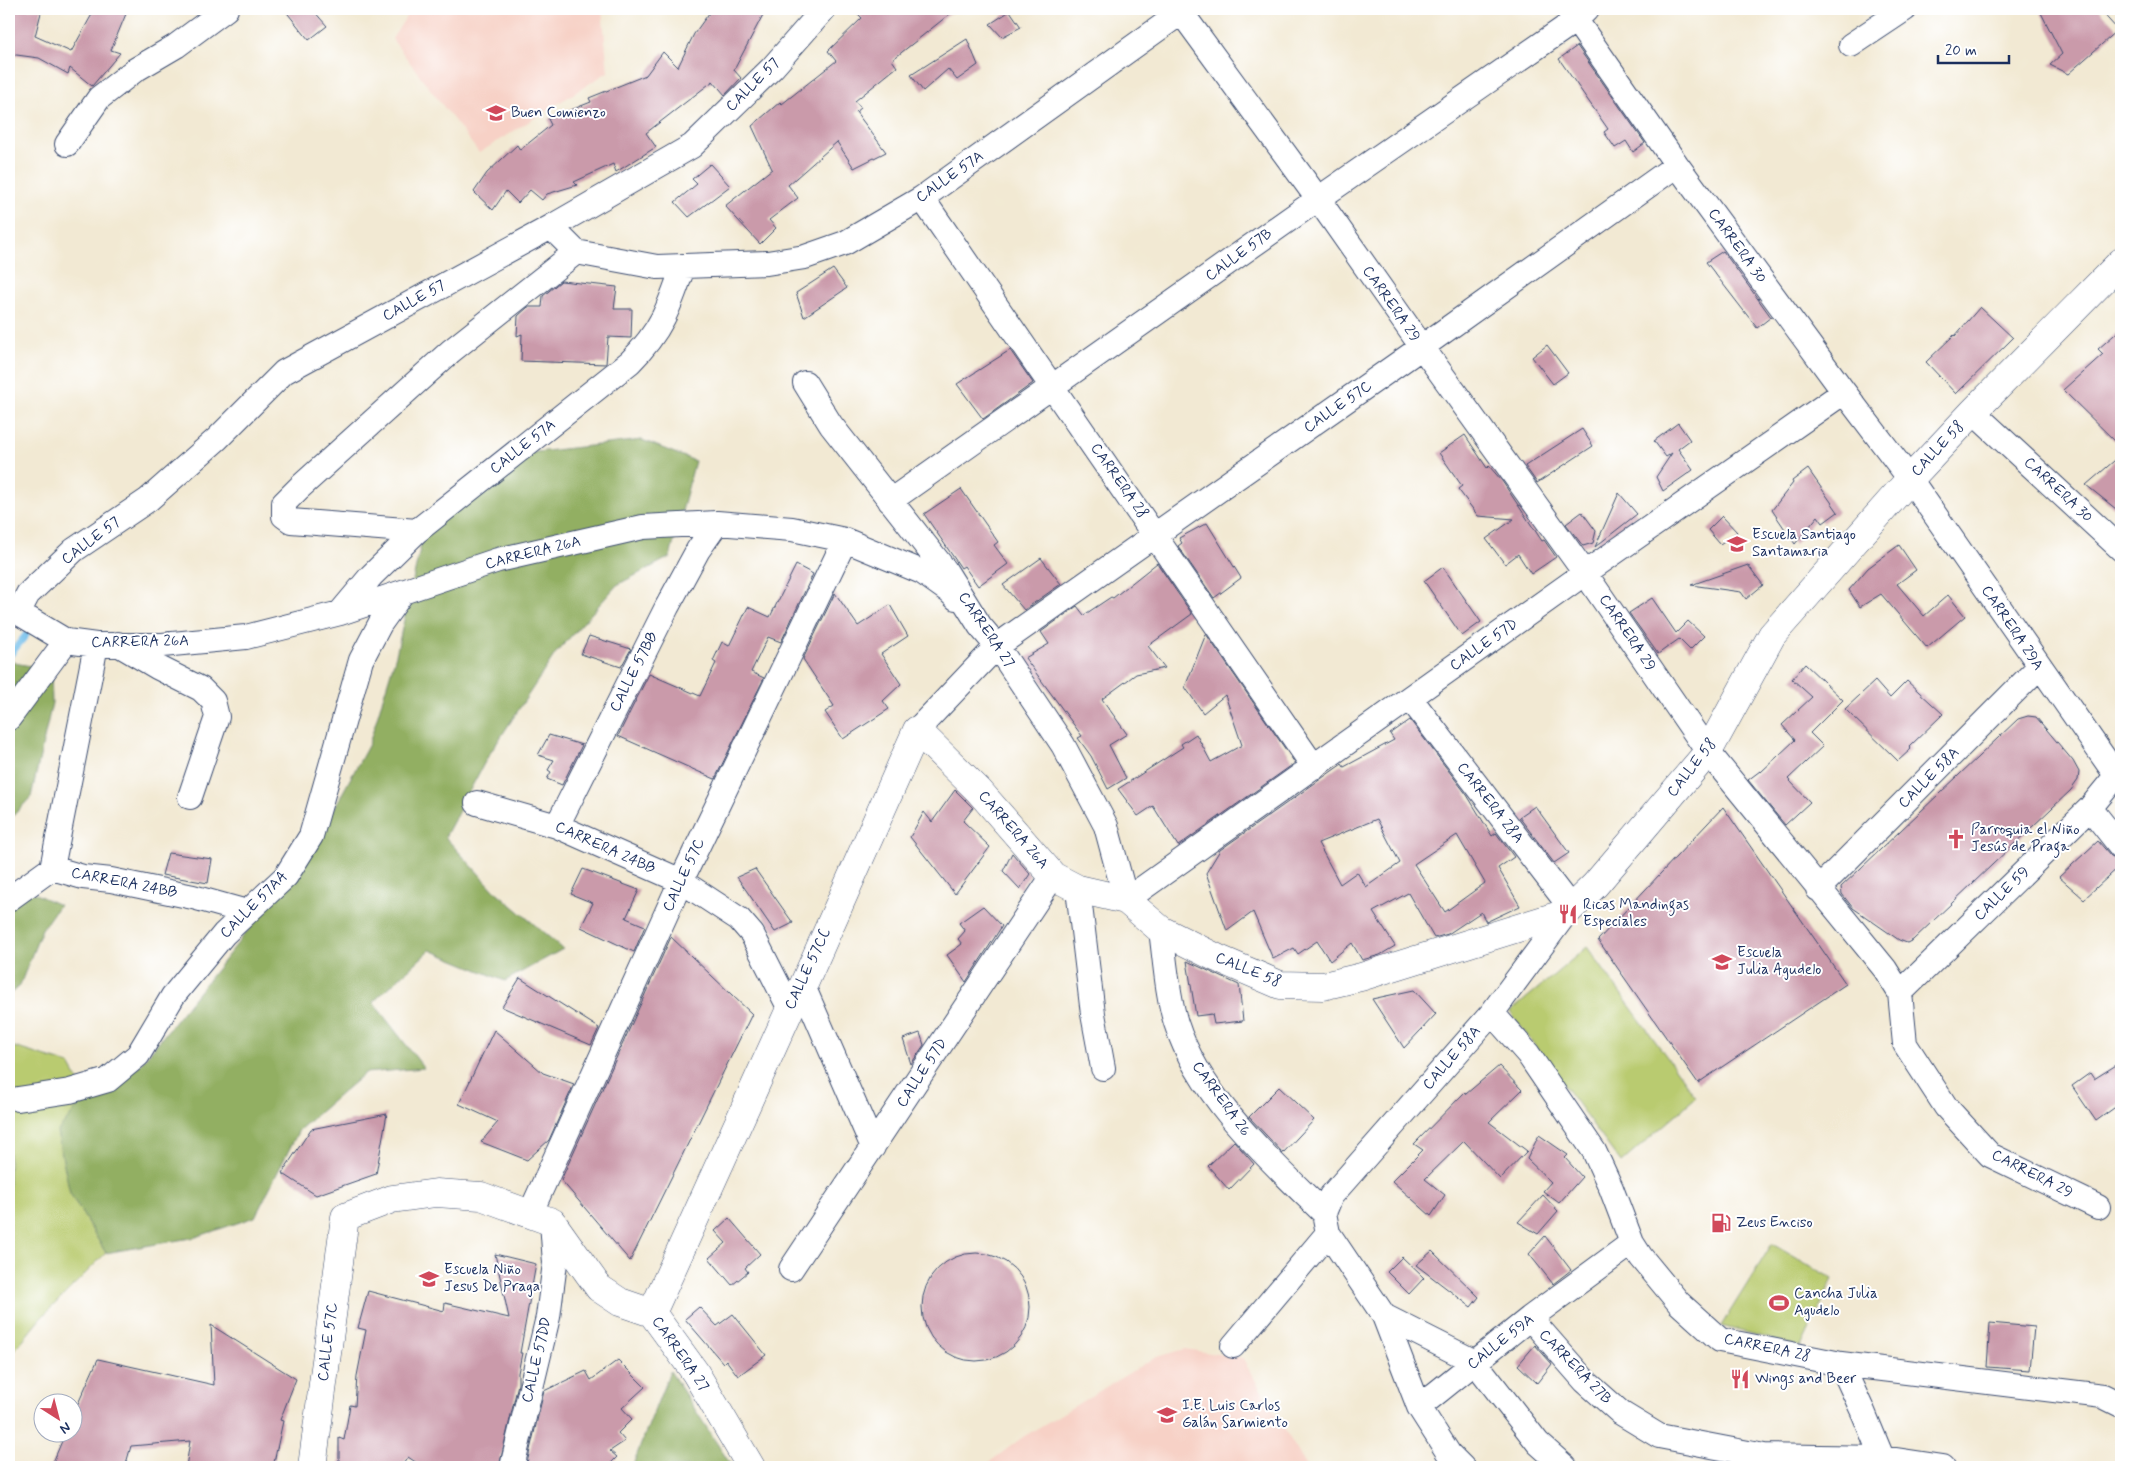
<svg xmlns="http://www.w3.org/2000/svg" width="2130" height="1476" font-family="Mynerve,sans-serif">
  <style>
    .built { fill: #f7d1c6 }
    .green { fill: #b9cb6f; stroke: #6a7d66 }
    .forest { fill: #92af62; stroke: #566f60 }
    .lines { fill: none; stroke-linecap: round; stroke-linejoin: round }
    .stream { stroke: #70bdea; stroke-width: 7 }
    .building { fill: #ca9aaa; fill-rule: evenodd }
    .minor-casing { stroke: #3b4b70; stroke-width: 26 }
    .tertiary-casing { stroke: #3b4b70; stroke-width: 29 }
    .minor { stroke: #fff; stroke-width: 24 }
    .tertiary { stroke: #fff; stroke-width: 28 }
    .labels { text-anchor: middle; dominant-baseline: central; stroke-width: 4; stroke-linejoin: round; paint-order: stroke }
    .street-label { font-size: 15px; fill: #1b2f5e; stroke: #fff }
    .poi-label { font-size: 15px; fill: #1b2f5e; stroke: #fff; text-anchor: start }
  </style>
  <rect width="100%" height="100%" fill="#fff"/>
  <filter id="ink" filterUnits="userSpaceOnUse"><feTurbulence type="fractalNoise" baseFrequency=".02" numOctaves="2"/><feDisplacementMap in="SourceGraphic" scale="10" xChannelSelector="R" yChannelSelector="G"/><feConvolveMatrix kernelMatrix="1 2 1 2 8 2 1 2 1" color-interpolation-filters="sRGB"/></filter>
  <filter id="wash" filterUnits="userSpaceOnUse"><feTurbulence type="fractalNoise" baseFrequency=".0096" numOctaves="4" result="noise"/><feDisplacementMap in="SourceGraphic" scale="20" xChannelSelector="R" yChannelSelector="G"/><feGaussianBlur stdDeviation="1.12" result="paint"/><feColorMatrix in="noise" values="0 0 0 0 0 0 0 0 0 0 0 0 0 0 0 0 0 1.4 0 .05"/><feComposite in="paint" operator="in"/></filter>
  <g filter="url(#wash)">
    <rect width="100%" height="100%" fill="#f2e9d3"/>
    <path class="built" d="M411,9H602L608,72L479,153L392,39Z
      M1185,1349L1242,1358L1307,1467H983L1023,1437L1154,1358Z"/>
    <path class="green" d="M1587,947L1696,1097L1621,1163L1510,1012Z
      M9,1040L14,1047L69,1064L87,1096L70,1193L106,1253L40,1319L9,1357Z
      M1772,1244L1833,1279L1801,1347L1721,1326Z"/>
    <path class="forest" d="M642,440L695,461L670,557L617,585L555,654L487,758L445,837L493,889L563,949L505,981L430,950L373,1002L424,1068L365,1073L299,1130L255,1217L196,1237L106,1253L70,1193L57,1132L87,1096L140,1065L310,853L369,744L396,655L427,518L519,454Z
      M9,659L15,663L51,670L52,703L31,797L9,820Z
      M27,890L59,905L42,929L20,985L9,995V891Z
      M670,1371L731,1465L732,1467H632Z"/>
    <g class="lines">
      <path class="stream" d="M9,656L26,635"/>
    </g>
    <g id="blocks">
      <path class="building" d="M15,9H42L35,36L71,52L95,9H128L111,50L120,53L92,86L70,68L68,74L39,58L9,54V18L13,21Z
        M284,9H312L327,26L309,40Z
        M712,9H766L734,70L741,78L725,95L713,81L646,133L656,147L616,172L613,164L574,182L577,185L547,194L542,200L530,190L518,203L506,191L493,210L474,192L487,173L517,145L520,150L551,125L548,119L591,102L589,98L646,75L663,52L678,67L694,34Z
        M853,9H956L892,60L897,67L855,101L861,108L856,112L886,152L854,168L837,142L788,185L798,198L769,220L776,228L760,244L725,206L772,169L752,126L780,102L782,104L836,61L828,51L862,18Z
        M2039,9H2099L2118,30L2068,74L2050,65L2062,54Z
        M1010,11L1021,27L1002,37L990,24Z
        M967,39L978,65L957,80L948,69L923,91L911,75Z
        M1577,46L1645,143L1633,152L1626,141L1615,148L1604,132L1608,129L1559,59Z
        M710,164L730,186L689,217L675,202L697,184L692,179Z
        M1723,251L1771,317L1757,328L1706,262Z
        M833,269L847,288L804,317L796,293Z
        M561,281L617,287L614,309H632L631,338L608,337L606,364L521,361L522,334L517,336L518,316L528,307H542L543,296Z
        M1980,307L2013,338L1956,394L1926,362L1954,335L1955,336Z
        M2121,329V447L2063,390L2103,354L2098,349Z
        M1547,345L1568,373L1553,384L1532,357Z
        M1010,350L1033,383L983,419L957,384Z
        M1678,423L1690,440L1678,449L1693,470L1663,491L1656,477L1672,453L1666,457L1654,441Z
        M1582,429L1593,446L1537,483L1525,466Z
        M1465,435L1487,468L1489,466L1502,481L1542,541L1544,540L1556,557L1531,574L1518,554L1505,564L1486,539L1514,519L1478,516L1458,489L1462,486L1439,453Z
        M2121,455V513L2086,485Z
        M1808,469L1838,512L1823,523L1818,516L1795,544L1772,510L1793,483L1792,481Z
        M961,489L998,542L994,545L1008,564L978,586L964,566L961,568L924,514Z
        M1619,493L1637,514L1595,547Z
        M1582,512L1596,531L1593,543L1583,546L1566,524Z
        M1722,516L1737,532L1720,544L1708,530Z
        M1207,523L1241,578L1214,598L1178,546L1182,543L1179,538Z
        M1899,545L1916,570L1897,584L1924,616L1948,595L1965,616L1927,648L1881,594L1860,607L1849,590L1868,568Z
        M1041,558L1061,584L1024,610L1003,585Z
        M1157,563L1192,614L1148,646L1165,668L1136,674L1102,699L1127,734L1109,745L1126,778L1108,789L1091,756L1078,738L1082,736L1025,658L1049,644L1041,632L1077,606L1084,615L1111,597L1113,598Z
        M796,565L813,574L781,642L768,637L751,672L764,678L715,779L618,736L649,674L700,696L716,663L713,661L722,642L729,646L748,607L770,617Z
        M1748,565L1763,585L1746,599L1741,592L1691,585Z
        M1443,567L1481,622L1462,636L1424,581Z
        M835,593L858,626L890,605L908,636L881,654L901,684L883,701L889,709L843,739L825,712L834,706L803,659Z
        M1652,598L1676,633L1688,621L1704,636L1690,650L1679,639L1658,654L1629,613Z
        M1206,634L1295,763L1178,846L1153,806L1138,816L1118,789L1183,747L1181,744L1196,734L1211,762L1242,745L1225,695L1203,713L1185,687Z
        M589,636L631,649L621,667L581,654Z
        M1805,664L1843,700L1810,733L1823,746L1788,779L1810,802L1785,825L1748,780L1760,771L1761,772L1795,740L1782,725L1812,697L1792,679Z
        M1875,681L1890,698L1907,681L1943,714L1909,747L1911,749L1898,761L1845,709Z
        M2028,716L2036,717L2073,761L2079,772L2078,780L2071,790L1913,940L1907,943L1899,940L1853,908L1842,894L1841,887L2018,719Z
        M1410,720L1467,795L1492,836L1496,833L1514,857L1498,868L1520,906L1486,922L1481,912L1448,934L1434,938L1408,893L1373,912L1395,946L1380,955L1362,960L1352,943L1330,961L1317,941L1298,954L1294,948L1273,959L1253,912L1227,931L1206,873L1220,850L1342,764L1344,767L1394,740L1390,734ZM1377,819L1400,863L1366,887L1357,872L1340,884L1318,843ZM1457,835L1485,883L1445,912L1414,864Z
        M549,735L582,745L562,785L547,779L551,772L548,770L554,760L538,755Z
        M955,790L973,808L963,821L990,847L955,894L910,837L924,812L932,822Z
        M1535,806L1569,853L1554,863L1519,817Z
        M1723,807L1846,984L1698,1083L1598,940Z
        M2098,841L2111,856L2121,860V865L2084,899L2059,877Z
        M168,853L212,859L208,883L162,875Z
        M1012,853L1030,874L1020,889L1003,871Z
        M583,869L639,890L626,918L645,926L634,952L581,927L593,903L571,894Z
        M755,869L793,923L775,932L737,877Z
        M983,906L1002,926L966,982L947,955L962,944L958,939L965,931L959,923Z
        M671,937L752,1014L630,1261L561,1180Z
        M1187,961L1239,985L1243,1021L1214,1024L1212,1014L1196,1016Z
        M520,978L599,1028L591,1045L502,1007Z
        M1414,990L1436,1014L1404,1048L1372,999Z
        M494,1030L543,1073L574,1084L549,1140L527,1160L481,1142L498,1122L459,1104Z
        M920,1033L924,1045L911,1064L903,1039Z
        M2121,1062V1103L2096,1121L2072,1086L2090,1073L2094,1079Z
        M1499,1066L1522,1090L1489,1122L1527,1151L1500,1179L1464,1141L1425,1179L1445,1195L1431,1216L1392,1181L1423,1150L1414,1144L1465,1092L1466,1094Z
        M1279,1087L1314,1120L1283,1153L1249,1117Z
        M387,1114L376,1174L316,1195L282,1173L311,1129Z
        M1539,1135L1568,1155L1565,1158L1582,1177L1559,1203L1543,1191L1551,1182L1527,1159Z
        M1234,1141L1254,1164L1229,1190L1208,1166Z
        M1543,1195L1558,1211L1538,1234L1518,1222Z
        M729,1218L760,1254L745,1268L748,1272L732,1285L709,1258L726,1243L715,1231Z
        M1545,1236L1571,1270L1553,1284L1529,1254Z
        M1432,1251L1479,1297L1471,1307L1416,1265Z
        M922 1307a54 54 0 1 1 108 0a54 54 0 1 1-108 0Z
        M495,1254L536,1264L520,1353H522L518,1373V1384L499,1467H423L408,1457L401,1467H339V1438L344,1440L350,1405L355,1406L357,1376L366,1330L358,1328L368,1291L444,1311L445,1303L509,1318Z
        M1402,1257L1424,1278L1409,1294L1387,1272Z
        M699,1307L717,1326L733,1314L766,1355L738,1376L726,1360L723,1363L685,1319Z
        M1990,1323L2034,1327L2030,1370L1987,1367Z
        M211,1325L296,1379L280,1420L283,1421L273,1467H186L190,1441L131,1446L125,1467H51L65,1434H72V1417L98,1359L214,1385Z
        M1535,1345L1552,1364L1537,1383L1518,1365Z
        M618,1360L645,1387L622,1408L632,1419L618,1433L625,1441L610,1451L617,1457L607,1467H526L544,1391L586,1371L591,1380Z"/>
    </g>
  </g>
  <g filter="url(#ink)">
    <use href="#blocks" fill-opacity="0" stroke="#3b4b70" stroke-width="1"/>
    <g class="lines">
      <defs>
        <path id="minor" d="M1568,9L1677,165L1844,392L1910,479L2116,775
          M1181,12L1318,199L1422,347L1585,573L1708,752L1885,969L1900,993L1905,1044L1946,1107L1990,1155L2098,1207
          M1851,45L1905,9
          M67,144L99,98L135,70L176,46L226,9
          M922,198L1314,767
          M551,227L576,252L657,267L767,263L805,257L845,243L922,198L1186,9
          M805,383L831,425L945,570L980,626L997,646L1063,745L1106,826L1126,900L1585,573L1844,392
          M1973,412L2121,549
          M890,501L1318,199L1576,20L1587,9
          M417,531L291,521L284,516V503L299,488L451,351L576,252
          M9,607L66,641L96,645H162L246,637L340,613L498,560L643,527L717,523L792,529L845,540L922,572L950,592L956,598
          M18,613L28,594L74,550L148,500L217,439L284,372L551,227L692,146L772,68L824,9
          M340,613L371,576L417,531L630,362C661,331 669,308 683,267
          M118,644L157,667L201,689L213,701L217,717L190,797
          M1410,698L1571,908
          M9,718L66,641
          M917,730L997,646L1422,347L1677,165
          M477,803L557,826L681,881L739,919L752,934L790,1009
          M2090,808L2121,847
          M557,826L667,607L698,550L717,523
          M52,868L96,645
          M1078,889L1093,1014L1103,1068
          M1818,889L2039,667
          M9,899L52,868L83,877L111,880L193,897L247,912
          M1161,930C1165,960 1167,994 1176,1023C1200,1098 1270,1160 1324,1213
          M803,986L873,1147
          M1900,993L2090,808L2121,770
          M1492,1013L1528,1054L1594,1151L1611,1188L1632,1243L1641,1257L1679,1303L1720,1340L1841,1364L2103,1396L2121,1405
          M18,1099L70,1091L108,1080L138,1055L173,996L224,934L286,876L311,836L361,660L380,624L403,592
          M530,1214L681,881L845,540
          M791,1269L1053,876
          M1384,1316L1475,1362L1538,1443L1565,1467
          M1530,1318L1585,1381L1621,1413L1659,1436L1764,1456L1883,1458L1943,1467
          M1233,1346L1328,1233
          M1841,1364L1864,1414L1886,1467
          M1419,1407L1530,1318L1632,1243
          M512,1467L548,1317L555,1263L552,1222
          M1462,1467L1449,1454L1419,1407L1384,1316L1328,1233L1324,1213L1331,1196L1492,1013L1566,913"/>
        <path id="tertiary" d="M652,1313L790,1009L803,986L917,730L979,791L1053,876L1078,889L1126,900L1161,930L1217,958L1280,985L1323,986L1361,977L1566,913L1595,885L1708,752L1772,635L1910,479L1973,412L2121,262
          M312,1467L345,1217L392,1199L436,1193L481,1196L552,1222L599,1288L620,1302L652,1313L695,1372L751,1467"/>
      </defs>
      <use href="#minor" class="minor-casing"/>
      <use href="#tertiary" class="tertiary-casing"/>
      <use href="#minor" class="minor"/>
      <use href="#tertiary" class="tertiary"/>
    </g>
  </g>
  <defs>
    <symbol id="school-bare" viewBox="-9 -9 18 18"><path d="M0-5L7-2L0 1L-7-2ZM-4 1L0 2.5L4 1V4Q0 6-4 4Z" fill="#d1495b" stroke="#fff" stroke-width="2.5" paint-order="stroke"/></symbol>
    <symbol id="church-bare" viewBox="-9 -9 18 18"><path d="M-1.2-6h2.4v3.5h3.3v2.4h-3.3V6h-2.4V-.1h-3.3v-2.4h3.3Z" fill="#d1495b" stroke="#fff" stroke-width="2.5" paint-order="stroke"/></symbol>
    <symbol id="restaurant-bare" viewBox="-9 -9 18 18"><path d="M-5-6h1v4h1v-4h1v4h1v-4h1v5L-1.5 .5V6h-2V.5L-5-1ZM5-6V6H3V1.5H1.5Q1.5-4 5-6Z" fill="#d1495b" stroke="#fff" stroke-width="2.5" paint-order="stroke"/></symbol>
    <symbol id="university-bare" viewBox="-9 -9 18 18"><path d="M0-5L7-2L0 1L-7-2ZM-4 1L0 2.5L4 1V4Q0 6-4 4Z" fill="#d1495b" stroke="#fff" stroke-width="2.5" paint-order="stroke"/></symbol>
    <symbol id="fuel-bare" viewBox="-9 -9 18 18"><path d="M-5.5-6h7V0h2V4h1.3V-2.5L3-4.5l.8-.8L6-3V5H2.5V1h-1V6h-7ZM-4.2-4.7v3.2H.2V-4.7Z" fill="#d1495b" stroke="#fff" stroke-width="2.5" paint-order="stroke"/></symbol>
    <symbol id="stadium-bare" viewBox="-9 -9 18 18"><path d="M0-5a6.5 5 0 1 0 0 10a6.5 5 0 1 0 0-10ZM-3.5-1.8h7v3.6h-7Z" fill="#d1495b" stroke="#fff" stroke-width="2.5" paint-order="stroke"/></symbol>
  </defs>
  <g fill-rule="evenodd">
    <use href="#school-bare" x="482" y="99" width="28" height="28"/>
    <use href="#school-bare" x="1723" y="530" width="28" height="28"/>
    <use href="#church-bare" x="1942" y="825" width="28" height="28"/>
    <use href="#restaurant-bare" x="1554" y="900" width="28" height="28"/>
    <use href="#university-bare" x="1708" y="948" width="28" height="28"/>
    <use href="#fuel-bare" x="1707" y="1209" width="28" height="28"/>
    <use href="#school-bare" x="415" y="1265" width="28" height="28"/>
    <use href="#stadium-bare" x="1765" y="1289" width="28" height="28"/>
    <use href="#restaurant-bare" x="1726" y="1365" width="28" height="28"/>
    <use href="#school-bare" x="1153" y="1401" width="28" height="28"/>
  </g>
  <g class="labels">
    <g class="street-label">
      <text transform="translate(753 85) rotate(-45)">CALLE 57</text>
      <text transform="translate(950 177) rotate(-35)">CALLE 57A</text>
      <text transform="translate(1737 246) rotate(54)">CARRERA 30</text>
      <text transform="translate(1239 255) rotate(-36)">CALLE 57B</text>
      <text transform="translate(414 301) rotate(-29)">CALLE 57</text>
      <text transform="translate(1391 304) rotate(55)">CARRERA 29</text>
      <text transform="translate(1338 407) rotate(-35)">CALLE 57C</text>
      <text transform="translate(523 447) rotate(-38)">CALLE 57A</text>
      <text transform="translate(1938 449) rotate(-47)">CALLE 58</text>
      <text transform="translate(1119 481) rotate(55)">CARRERA 28</text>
      <text transform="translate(2058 490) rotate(43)">CARRERA 30</text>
      <text transform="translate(91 541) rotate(-37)">CALLE 57</text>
      <text transform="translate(533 553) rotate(-14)">CARRERA 26A</text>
      <text transform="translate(2012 628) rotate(56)">CARRERA 29A</text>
      <text transform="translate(986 630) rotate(56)">CARRERA 27</text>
      <text transform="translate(1627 633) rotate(56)">CARRERA 29</text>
      <text transform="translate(140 642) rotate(-1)">CARRERA 26A</text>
      <text transform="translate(1484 645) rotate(-35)">CALLE 57D</text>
      <text transform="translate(634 672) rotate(-63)">CALLE 57BB</text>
      <text transform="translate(1692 768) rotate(-52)">CALLE 58</text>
      <text transform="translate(1929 778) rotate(-45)">CALLE 58A</text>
      <text transform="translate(1490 803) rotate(52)">CARRERA 28A</text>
      <text transform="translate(1013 830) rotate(49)">CARRERA 26A</text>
      <text transform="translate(605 848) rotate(24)">CARRERA 24BB</text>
      <text transform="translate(684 875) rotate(-65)">CALLE 57C</text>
      <text transform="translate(124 883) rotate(11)">CARRERA 24BB</text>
      <text transform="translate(2002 894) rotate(-44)">CALLE 59</text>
      <text transform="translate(254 905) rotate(-45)">CALLE 57AA</text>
      <text transform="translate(808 969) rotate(-65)">CALLE 57CC</text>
      <text transform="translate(1248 970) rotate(22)">CALLE 58</text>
      <text transform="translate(1452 1058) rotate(-49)">CALLE 58A</text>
      <text transform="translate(922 1073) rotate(-57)">CALLE 57D</text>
      <text transform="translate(1221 1099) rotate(54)">CARRERA 26</text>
      <text transform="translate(2032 1174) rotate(27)">CARRERA 29</text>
      <text transform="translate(328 1342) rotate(-83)">CALLE 57C</text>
      <text transform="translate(1501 1342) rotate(-38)">CALLE 59A</text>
      <text transform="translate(1767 1348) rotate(12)">CARRERA 28</text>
      <text transform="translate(680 1354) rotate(55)">CARRERA 27</text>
      <text transform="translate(537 1360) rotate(-77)">CALLE 57DD</text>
      <text transform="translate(1575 1367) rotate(46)">CARRERA 27B</text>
    </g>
    <g class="poi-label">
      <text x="511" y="113">Buen Comienzo</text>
      <text x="1752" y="535">Escuela Santiago<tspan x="1752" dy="17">Santamaria</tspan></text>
      <text x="1971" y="830">Parroquia el Niño<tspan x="1971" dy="17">Jesús de Praga</tspan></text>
      <text x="1583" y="905">Ricas Mandingas<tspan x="1583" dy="17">Especiales</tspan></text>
      <text x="1737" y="953">Escuela<tspan x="1737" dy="17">Julia Agudelo</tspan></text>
      <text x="1736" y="1223">Zeus Enciso</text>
      <text x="444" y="1270">Escuela Niño<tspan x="444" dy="17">Jesus De Praga</tspan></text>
      <text x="1794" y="1294">Cancha Julia<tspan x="1794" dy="17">Agudelo</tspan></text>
      <text x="1755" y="1379">Wings and Beer</text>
      <text x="1182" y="1406">I.E. Luis Carlos<tspan x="1182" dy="17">Galán Sarmiento</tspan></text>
    </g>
  </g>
  <rect width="2130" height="1476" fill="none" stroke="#fff" stroke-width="30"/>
  <g transform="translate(58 1418) rotate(144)"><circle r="24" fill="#ffffff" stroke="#a4acbf"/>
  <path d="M0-4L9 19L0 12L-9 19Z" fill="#d1495b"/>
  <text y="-8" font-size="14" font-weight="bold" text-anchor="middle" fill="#1b2f5e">N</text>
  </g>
  <path d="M1938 55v8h71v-8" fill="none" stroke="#1b2f5e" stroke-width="2.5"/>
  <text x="1945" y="55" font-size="15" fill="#1b2f5e" stroke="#ffffff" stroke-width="4" paint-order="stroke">20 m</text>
</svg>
